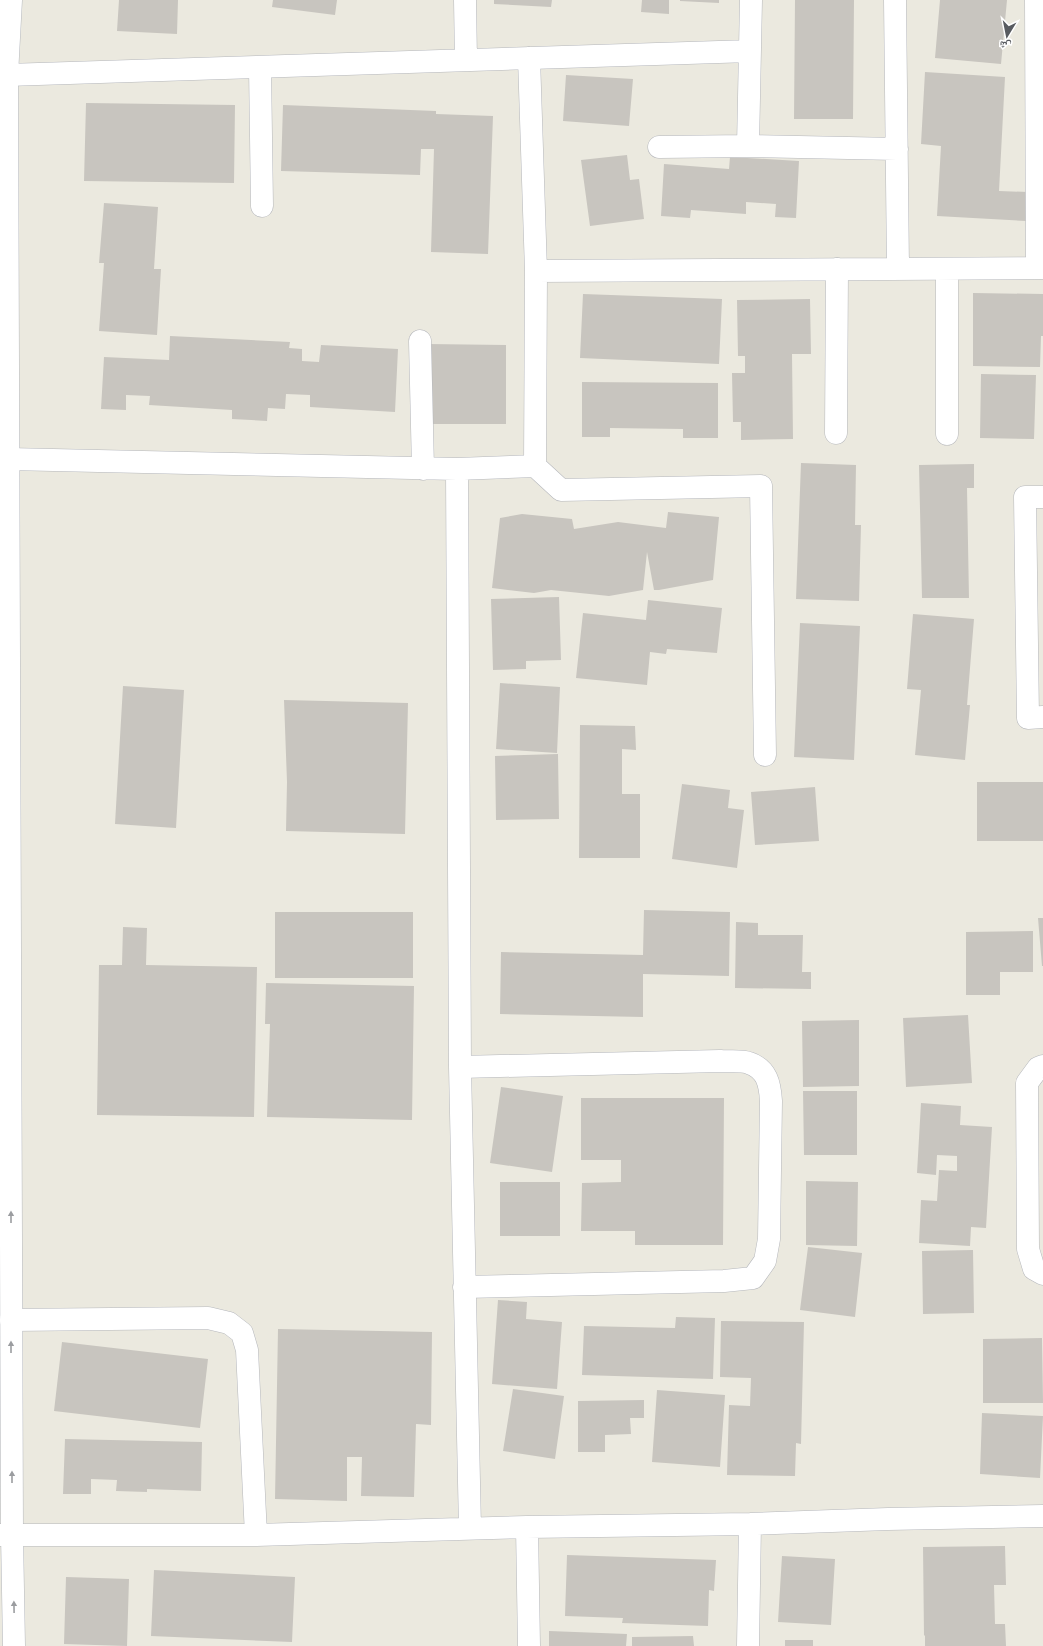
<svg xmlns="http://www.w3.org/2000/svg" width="1043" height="1646" font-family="'Exo 2','Noto Naskh Arabic',sans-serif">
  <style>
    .building { fill: #c8c5bf }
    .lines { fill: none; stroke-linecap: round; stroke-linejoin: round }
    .street-casing { stroke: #b5b7bc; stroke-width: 23 }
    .secondary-casing { stroke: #b5b8be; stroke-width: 23 }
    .street { stroke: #fff; stroke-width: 22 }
    .secondary { stroke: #fff; stroke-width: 22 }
    .oneway { fill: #9b9da0 }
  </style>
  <rect width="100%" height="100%" fill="#ebe9df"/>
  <path class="building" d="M119,0H178L177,34L117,31Z
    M273,0H337L335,15L272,7Z
    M494,0H552L551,7L494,4Z
    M642,0H669V14L641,12Z
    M680,0H719V3L680,1Z
    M795,0H854L853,119H794Z
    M940,0H1007L1001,64L935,58Z
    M925,72L1005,77L999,191L1028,192L1026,221L937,216L941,146L921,144Z
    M566,75L633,79L629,126L563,121Z
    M86,103L235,105L234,183L84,181Z
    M283,105L436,111V114L493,116L488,254L431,252L434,149H421L420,175L281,171Z
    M627,155L630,180L639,179L644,219L590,226L581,160Z
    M730,157L799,161L796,218L775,217L776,204L746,202V214L691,210L690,218L661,216L664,164L729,169Z
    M104,203L158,207L154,269H161L157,335L99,331L104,263H99Z
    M973,293L1043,294V336H1041L1040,367L973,366Z
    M583,294L722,299L719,364L580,358Z
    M810,299L811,354H792L793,439L741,440V422H733L732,373H745V356H738L737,300Z
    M170,336L290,342L289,348L302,349V361L319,362L321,345L398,349L395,412L310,407V395L286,394L285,409L268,408L267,421L232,419V410L149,405L150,396L126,395V410L101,409L104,357L169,360Z
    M427,344L506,345V424H426Z
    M981,374L1036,375L1034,439L980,438Z
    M582,382L718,383V438H683V429L610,428V437H582Z
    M801,463L856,465L855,525H861L859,601L796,599Z
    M974,464V488H967L969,598H922L919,465Z
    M668,512L719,517L713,580L659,590H654L647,552L643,590L609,596L551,590L534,593L492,588L500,518L522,514L572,519L574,529L618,522L666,528Z
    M559,597L561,660L526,661V669L493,670L491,599Z
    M648,600L722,608L717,653L667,649L666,654L650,652L647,685L576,678L583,613L646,620Z
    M913,614L974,619L967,705H970L965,760L915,755L921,690L907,689Z
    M800,623L860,626L854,760L794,757Z
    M500,683L560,687L557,753L496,749Z
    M123,686L184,690L176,828L115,824Z
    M284,700L408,703L405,834L286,831L287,782Z
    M580,725L635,726L636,750L622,749V794H640V858H579Z
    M558,754L559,819L496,820L495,756Z
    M977,782H1043V841H977Z
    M682,784L730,790L728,808L744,810L737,868L672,859Z
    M815,787L819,841L755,845L751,792Z
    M644,910L730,912L729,976L643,974V1017L500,1014L501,952L643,955Z
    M275,912H413V978H275Z
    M1038,918H1043V966H1042Z
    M736,922L758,923V935H803L802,972H811V989L735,988Z
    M123,927L147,928L146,965L257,967L254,1117L97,1115L99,965H122Z
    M1033,931V972H1000V995H966V932Z
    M266,983L414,986L412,1120L267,1117L270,1024H265Z
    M968,1015L972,1083L906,1087L903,1018Z
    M859,1020V1086L803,1087L802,1021Z
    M501,1087L563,1096L552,1172L490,1163Z
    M803,1091H857V1155H804Z
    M581,1098H724L723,1245H635V1231H581L582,1183L621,1182V1160H581Z
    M921,1103L961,1106L960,1125L992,1127L986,1228L971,1227L970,1246L919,1243L921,1200L937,1201L939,1170L957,1171V1156L937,1155L936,1175L917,1173Z
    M806,1181L858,1182L857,1246L806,1245Z
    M500,1182H560V1236H500Z
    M808,1247L862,1253L855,1317L800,1310Z
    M973,1250L974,1313L923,1314L922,1251Z
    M498,1300L527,1302L526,1319L562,1322L557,1389L492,1384Z
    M676,1317L715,1318L713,1379L582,1375L584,1326L675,1328Z
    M721,1321L804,1322L801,1444L796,1443L795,1476L727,1475L729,1405L750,1406L751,1378L720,1377Z
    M278,1329L432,1332L431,1425L416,1424L414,1497L361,1496L362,1457H347V1501L275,1499Z
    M1042,1338L1043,1403H983V1339Z
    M62,1342L208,1359L200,1428L54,1411Z
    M513,1389L564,1396L555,1459L503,1451Z
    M657,1390L725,1395L720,1467L652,1462Z
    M644,1400V1418H630L631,1434L605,1435V1452H578V1401Z
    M982,1413L1043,1416L1040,1478L980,1474Z
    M65,1439L202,1442L201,1491L147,1489V1492L116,1491L117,1480L91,1479V1494H63Z
    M1005,1546L1006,1585H994L995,1624H1005L1006,1646H925V1635L924,1636L923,1547Z
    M567,1555L716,1560L714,1591L709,1590L708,1626L622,1623L623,1618L565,1616Z
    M782,1556L835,1559L831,1625L778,1622Z
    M154,1570L295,1577L292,1642L151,1636Z
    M66,1577L129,1579L127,1646L64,1644Z
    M549,1631L627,1634L626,1646H549Z
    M693,1636L694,1646H632V1637Z
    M785,1640H813V1646H785Z"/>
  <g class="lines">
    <defs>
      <path id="street" d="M465,0L466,60
        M895,0L898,269
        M1036,0L1037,268
        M529,58L536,271L535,466L561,490L761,486L765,755
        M260,67L262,206
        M7,75L750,51
        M748,146L751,0
        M659,147L748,146L897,149
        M947,269V434
        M536,271L1043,268
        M420,341L423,469
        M836,433L837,269
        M8,459L457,469L535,466
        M457,469L460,1067L470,1528
        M1043,497H1025L1028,718L1043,717
        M1043,1066L1038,1068L1027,1083L1028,1249L1034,1269L1043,1274
        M460,1067L720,1061C729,1062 741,1060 749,1063C767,1069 770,1084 771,1101L769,1239L765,1261L753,1278L724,1281L464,1287
        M11,1320L208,1318L229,1323L242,1333L247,1350L256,1535
        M527,1527L529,1646
        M0,1535H256L527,1527L750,1524L888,1519L1043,1516
        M748,1646L750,1524"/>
      <path id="secondary" d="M11,0L7,75L12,1535L14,1646"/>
    </defs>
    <use href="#street" class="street-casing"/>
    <use href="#secondary" class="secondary-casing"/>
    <use href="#street" class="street"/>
    <use href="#secondary" class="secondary"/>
  </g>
  <defs><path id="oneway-solid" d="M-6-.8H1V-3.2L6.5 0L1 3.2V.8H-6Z"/></defs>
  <g class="oneway">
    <use href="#oneway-solid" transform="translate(11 1217) rotate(-90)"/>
    <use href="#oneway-solid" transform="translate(11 1347) rotate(-90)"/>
    <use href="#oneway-solid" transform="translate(12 1477) rotate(-90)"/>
    <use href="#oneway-solid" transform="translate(14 1607) rotate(-91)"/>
  </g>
  <g transform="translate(1007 36) rotate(190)" stroke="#ffffff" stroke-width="3" paint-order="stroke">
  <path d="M0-3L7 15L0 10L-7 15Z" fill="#585b60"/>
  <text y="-6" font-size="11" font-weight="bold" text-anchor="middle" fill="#585b60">ش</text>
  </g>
</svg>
